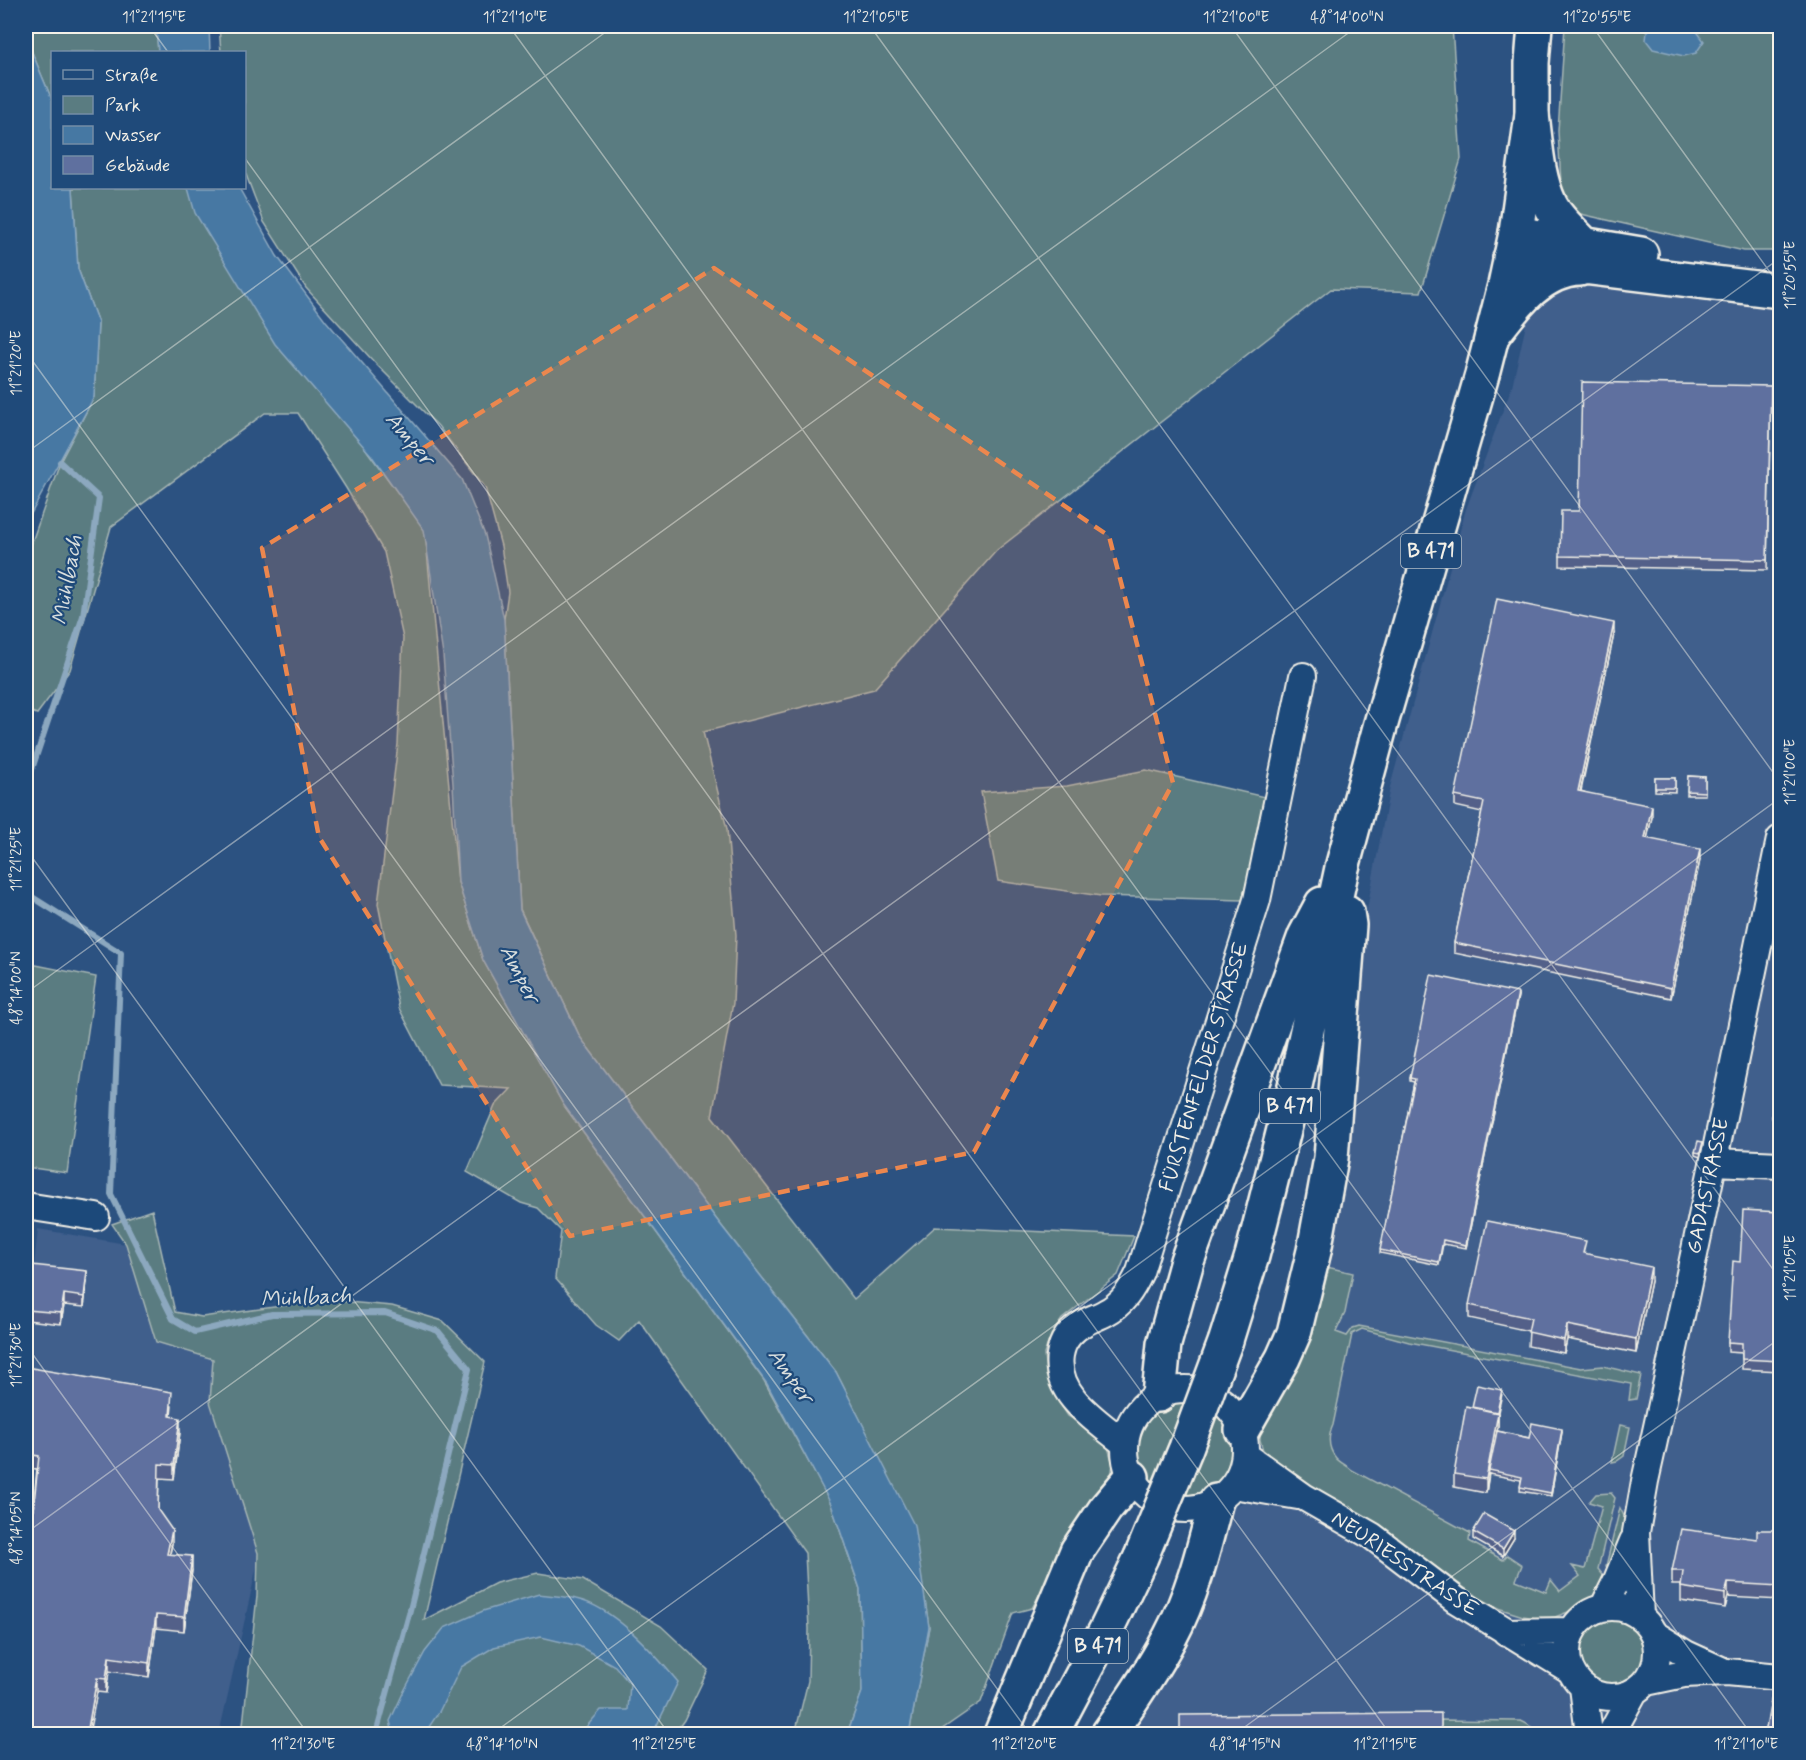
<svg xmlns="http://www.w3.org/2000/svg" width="1806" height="1760" font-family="Mynerve,sans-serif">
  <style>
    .built { fill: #3f5e8c }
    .green { fill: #5a7c81; stroke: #a7b6b4; stroke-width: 1.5 }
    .water { fill: #4678a3; stroke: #8ca8bf; stroke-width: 1.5 }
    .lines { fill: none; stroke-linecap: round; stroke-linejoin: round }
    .stream { stroke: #8ca8bf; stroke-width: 6 }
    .minor-casing { stroke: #f4f1e8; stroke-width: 30 }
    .major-casing { stroke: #f4f1e8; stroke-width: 38 }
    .highway-casing { stroke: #f4f1e8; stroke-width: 38 }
    .minor { stroke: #1f4a7a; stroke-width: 26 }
    .major { stroke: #1f4a7a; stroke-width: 33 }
    .highway { stroke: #1f4a7a; stroke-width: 33 }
    .major-bridge-casing { stroke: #f4f1e8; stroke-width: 38; stroke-linecap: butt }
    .major-bridge { stroke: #1f4a7a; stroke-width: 33 }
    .wall { fill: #526089; stroke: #f4f1e8; stroke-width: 1.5 }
    .shaded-wall { fill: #424e6f; stroke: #f4f1e8; stroke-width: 1.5 }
    .building { fill: #5f709f; stroke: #f4f1e8; stroke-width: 1.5 }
    .marked { fill: #ec874e; fill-opacity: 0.2; stroke: #ec874e; stroke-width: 4.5; stroke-dasharray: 12 8; stroke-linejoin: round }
    .ticks { fill: none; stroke: #f4f1e8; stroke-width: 1.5; stroke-opacity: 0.45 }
    .labels { text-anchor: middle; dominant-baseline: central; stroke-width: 4.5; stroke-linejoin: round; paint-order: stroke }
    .shield { fill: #1f4a7a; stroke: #b4bfc7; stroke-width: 1.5 }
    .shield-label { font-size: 20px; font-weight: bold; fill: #f4f1e8 }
    .street-label { font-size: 21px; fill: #f4f1e8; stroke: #1f4a7a }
    .water-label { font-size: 22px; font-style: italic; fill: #dadfde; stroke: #1f4a7a }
    .neatline { fill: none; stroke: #f4f1e8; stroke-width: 2 }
    .ticks-label { font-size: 15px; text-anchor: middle; fill: #f4f1e8 }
  </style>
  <rect width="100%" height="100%" fill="#2c5281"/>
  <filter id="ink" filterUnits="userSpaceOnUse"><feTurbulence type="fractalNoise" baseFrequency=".0167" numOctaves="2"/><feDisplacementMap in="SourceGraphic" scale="12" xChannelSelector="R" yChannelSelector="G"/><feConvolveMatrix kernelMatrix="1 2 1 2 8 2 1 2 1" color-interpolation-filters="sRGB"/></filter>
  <g filter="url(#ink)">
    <path class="built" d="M1577,273L1780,295V1734H1118L1219,1520L1235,1506L1253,1498L1355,1027L1367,909L1390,787L1466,509L1512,386L1525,329L1529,304Z
      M38,1229L126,1244L156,1342L213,1358L210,1402L259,1557L219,1734H26V1264L34,1265Z"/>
    <path class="green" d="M26,26H156L158,52H52V100L26,38Z
      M219,26H1452L1461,159L1421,292L1331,289L997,550L874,689L703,732L727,829L736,935L733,1003L712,1116L854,1299L935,1227L1134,1236L1118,1275L1062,1319L1051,1335L1044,1354L1046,1375L1055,1396L1068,1416L1089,1429L1107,1444L1113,1464L1110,1482L1074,1532L1032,1608L1013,1613L981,1702L935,1734H909L929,1627L913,1525L836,1372L717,1220L580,1037L520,909L504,619L508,592L501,546L485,487L438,426L376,364L306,288L264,222L245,172L244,52H221Z
      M1565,26H1653L1647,32L1696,30L1689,26H1780V251H1744L1572,212L1562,201L1558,131Z
      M73,188H188L368,452L425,530L458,882L483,960L563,1104L763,1379L830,1501L860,1589L862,1692L847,1734H795L808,1681L809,1629L805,1553L639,1320L619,1341L596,1325L555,1278L561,1231L538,1208L521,1203L467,1172L495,1106L511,1089L439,1085L399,1008L378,904L398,744L403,638L384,552L346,488L298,413H265L111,527L70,670L37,714L26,710V559L60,462L94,397L98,323L78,269Z
      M1146,770L1269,798L1242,900L1101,896L998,881L981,792L1067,786Z
      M26,963L96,977L67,1173L26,1167Z
      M152,1210L175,1312L202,1317L325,1300L392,1306L443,1321L485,1362L424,1620L496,1583L538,1573L583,1580L661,1626L708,1670L684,1720L674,1734H242L257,1596L258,1553L210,1402L213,1359L156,1342L126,1244L112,1224Z
      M1318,1265L1353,1273L1345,1313L1336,1332L1347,1336L1353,1328L1359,1326L1581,1368L1603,1366L1641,1375L1636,1399L1629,1400L1631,1384L1409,1342L1362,1329L1352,1334L1333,1425C1328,1436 1327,1447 1336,1458C1340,1463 1347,1465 1352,1470L1470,1533L1469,1541L1503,1560L1507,1555L1522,1565L1516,1580L1546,1592L1551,1580L1560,1591L1580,1576L1572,1566L1585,1569L1602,1506L1589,1502L1596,1494L1611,1493L1615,1498L1598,1569L1608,1581L1601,1590L1594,1596L1568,1612L1555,1617L1543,1619L1523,1616L1501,1609L1477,1597L1380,1526L1314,1490L1264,1454L1260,1440V1422Z
      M1138 1449a47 47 0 1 1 94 0a47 47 0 1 1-94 0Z
      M1620,1425L1630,1427L1624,1456L1617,1461L1612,1462Z
      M1620,1508L1625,1518L1626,1526L1612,1572L1609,1571L1606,1566Z
      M1578 1652a34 34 0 1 1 68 0a34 34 0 1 1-68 0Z
      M1441,1720L1521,1721C1528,1724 1533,1727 1535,1734H1441Z"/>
    <path class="water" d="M156,26H209L210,52H158Z
      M1653,26H1689L1696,30L1704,41L1696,53L1684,56L1653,49L1646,40L1647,32Z
      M26,38L52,100V188H73L78,269L98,323L94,397L26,523Z
      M188,188H239L277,256L326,321L462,479L485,535L504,619L520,910L580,1037L717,1220L836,1372L914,1525L929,1627L909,1734H847L862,1692L860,1589L831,1504L767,1384L563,1104L483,960L458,882L453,784L443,655L424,530L371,455L275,344L195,213Z
      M539,1594C551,1596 564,1596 576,1599C614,1607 654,1653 678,1682L654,1731L640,1734H580L601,1710H628L630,1684L615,1666L579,1646L541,1637L494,1647L461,1667L439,1712L427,1730L419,1734H393L390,1721L404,1691L425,1652L444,1628L483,1611Z"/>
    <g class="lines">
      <path class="stream" d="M26,787L83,616L99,498L60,462
        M26,893L121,953L111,1194L173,1319L195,1332L272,1314L385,1313L438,1331L469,1369L409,1614L376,1734"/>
      <defs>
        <path id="minor" d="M1715,1162L1780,1165
          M26,1206L96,1217
          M1125 1449a60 60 0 1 1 120 0a60 60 0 1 1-120 0Z
          M1125,1444C1098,1421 1054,1396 1060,1355C1062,1341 1071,1330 1084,1323C1090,1319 1098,1317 1105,1313C1123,1304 1132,1289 1140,1272L1257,900L1303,676
          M1245,1455L1304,1497L1372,1536L1456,1600L1570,1670
          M1233,1485L1298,1496
          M1567 1652a45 45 0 1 1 90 0a45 45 0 1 1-90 0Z
          M1603,1608L1617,1580L1633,1541
          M1640,1616L1636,1532L1645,1481C1693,1267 1736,1053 1780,839
          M1506,1632L1572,1631
          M1654,1634L1686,1654L1721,1670
          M1646,1682L1684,1674L1727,1672L1780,1677
          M1583,1687L1589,1734
          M1611,1734L1634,1692"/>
        <path id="major" d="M1226,1340L1252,1256L1295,1086L1342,868L1380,727L1482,375L1505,285L1516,233L1532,115V63L1535,26
          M1159,1395L1164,1344L1187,1261L1305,936L1322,904
          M1242,1430L1283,1358L1294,1333L1314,1251L1331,1158L1349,925L1347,912
          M1051,1734L1106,1630L1141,1557"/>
        <path id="highway" d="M1532,115C1536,144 1537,177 1550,204C1557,219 1573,232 1584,244
          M1516,233L1641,254
          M1510,258L1780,291
          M1492,336C1514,307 1540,270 1580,269
          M1001,1734L1077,1551L1106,1508L1132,1477
          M1108,1734C1130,1703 1152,1671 1170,1637C1193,1594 1204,1547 1216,1501"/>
      </defs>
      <use href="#minor" class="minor-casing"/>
      <use href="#major" class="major-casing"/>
      <use href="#highway" class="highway-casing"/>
      <use href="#minor" class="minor"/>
      <use href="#major" class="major"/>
      <use href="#highway" class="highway"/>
      <defs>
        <path id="major-bridge" d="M1141,1557L1186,1448L1226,1340"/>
      </defs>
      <use href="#major-bridge" class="major-bridge-casing"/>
      <use href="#major-bridge" class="major-bridge"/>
    </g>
    <path class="wall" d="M1771,386L1767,570L1560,566V556Z
      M1614,634L1581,791L1652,817L1647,838L1700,860L1671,998L1454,953V943L1482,812L1455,806V796Z
      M1688,776L1705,777V795H1687Z
      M1655,778H1675V792L1655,791Z
      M1518,996L1466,1248L1443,1244L1439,1265L1380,1253L1414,1082L1410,1081V1078Z
      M1780,1011V1118H1772V1107Z
      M1703,1145L1700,1157L1695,1155V1152Z
      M1780,1212V1371L1742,1369V1353L1728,1352V1342L1740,1262Z
      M1586,1254L1651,1281L1636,1353L1567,1339L1564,1353L1528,1346L1529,1331L1469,1318V1305Z
      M87,1281L84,1307L64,1305L61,1324L27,1320V1310Z
      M26,1372L172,1406L171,1416L180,1432L174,1479L159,1478L158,1510L172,1543L170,1554L192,1570L184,1631L156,1628L149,1677L109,1671L106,1693L97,1692L28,1558L37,1469L26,1468Z
      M1502,1394L1498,1412V1426L1497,1431L1529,1438L1562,1432L1551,1496L1520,1491L1521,1480L1489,1474L1486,1493L1454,1487V1474Z
      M1780,1530V1600L1728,1597L1725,1608L1681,1601V1585H1672V1571L1757,1539Z
      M1473,1532L1514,1538L1503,1556L1473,1539Z"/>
    <path class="shaded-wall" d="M1614,623V634L1578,801V791Z
      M1652,806V817L1645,848V838Z
      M1700,849V860L1671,998V988Z
      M1518,993V996L1466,1248V1245Z
      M1651,1267V1281L1636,1353V1339Z
      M87,1271V1281L84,1307V1297Z
      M64,1294V1305L61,1324V1313Z
      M1567,1325V1339L1564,1353V1340Z
      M1498,1413V1426L1490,1470H1489L1486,1493V1479Z
      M180,1418V1432L174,1479V1465Z
      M1562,1429V1432L1551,1496V1493Z
      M172,1530V1543L167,1567V1554Z
      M1514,1531V1538L1503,1556V1549Z
      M192,1556V1570L184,1631V1617Z
      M1728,1583V1597L1725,1608V1594Z
      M156,1615V1628L149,1677V1663Z
      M109,1657V1671L106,1693V1679Z
      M97,1678V1692L89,1734H87Z"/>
    <path class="building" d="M1582,382L1771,386L1767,560L1560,556L1561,511H1579Z
      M1497,599L1614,623L1578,791L1652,806L1645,838L1700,849L1671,988L1454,943L1484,802L1455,796Z
      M1688,776L1705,777V792L1687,791Z
      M1655,778H1675V788H1655Z
      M1431,975L1518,993L1466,1245L1443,1240L1439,1262L1380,1250L1415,1079L1410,1078Z
      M1776,1011H1780V1108L1772,1107Z
      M1698,1141L1703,1142L1700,1153L1695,1152Z
      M1743,1210L1780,1212V1361L1742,1359V1343L1728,1342L1733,1261L1740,1262Z
      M1487,1221L1586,1241L1583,1253L1651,1267L1636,1339L1567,1325L1564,1340L1528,1332L1531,1318L1469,1305Z
      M32,1265L87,1271L84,1297L64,1294L61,1313L27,1310Z
      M26,1367L172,1392L170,1416L180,1418L174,1465L159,1464L158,1510L172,1530L167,1554L192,1556L184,1617L156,1615L149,1663L109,1657L106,1679L97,1678L87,1734H26V1557L28,1558L39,1456L26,1454Z
      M1477,1385L1502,1390L1497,1412L1472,1407Z
      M1466,1406L1498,1413L1486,1479L1454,1474Z
      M1532,1423L1562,1429L1551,1493L1520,1487L1522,1477L1489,1470L1497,1431L1529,1438Z
      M1484,1514L1514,1531L1503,1549L1473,1532Z
      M1681,1529L1757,1539V1530H1780V1586L1728,1583L1725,1594L1681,1587L1683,1571H1672Z
      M1772,1695L1780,1697V1734H1765Z
      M1441,1713V1734H1180V1715Z"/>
  </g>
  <path class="marked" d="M714,268L1109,536L1173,783L974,1152L570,1236L319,837L262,548Z"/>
  <path class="ticks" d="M149,26L168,52M509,26L1751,1734M870,26L1780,1279M1231,26L1780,782M1592,26L1780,286M244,157L1390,1734M26,352L1030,1734M26,453L614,26M26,849L669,1734M26,993L1358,26M26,1345L308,1734M26,1533L1780,258M492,1734L1780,798M1235,1734L1780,1338"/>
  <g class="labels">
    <g class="shield">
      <rect x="1401" y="534" width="60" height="34" rx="4.5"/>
      <rect x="1260" y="1089" width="60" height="34" rx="4.5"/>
      <rect x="1068" y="1629" width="60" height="34" rx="4.5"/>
    </g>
    <g class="shield-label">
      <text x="1431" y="551">B 471</text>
      <text x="1290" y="1106">B 471</text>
      <text x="1098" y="1646">B 471</text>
    </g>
    <g class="street-label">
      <text transform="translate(1204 1067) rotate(-73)">FÜRSTENFELDER STRASSE</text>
      <text transform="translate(1708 1186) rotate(-78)">GADASTRASSE</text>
      <text transform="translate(1405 1564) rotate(34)">NEURIESSTRASSE</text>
    </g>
    <g class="water-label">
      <text transform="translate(409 439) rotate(50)">Amper</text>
      <text transform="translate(68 580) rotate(-80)">Mühlbach</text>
      <text transform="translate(519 974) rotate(63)">Amper</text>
      <text transform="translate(306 1298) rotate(-3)">Mühlbach</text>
      <text transform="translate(790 1376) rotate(55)">Amper</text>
    </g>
  </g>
  <rect width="1806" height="1760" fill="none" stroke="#1f4a7a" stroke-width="66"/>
  <rect x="51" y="51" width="195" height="138" fill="#1f4a7a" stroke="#748da6" stroke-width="1.5"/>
  <rect x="63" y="70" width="30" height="9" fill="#1f4a7a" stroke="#748da6" stroke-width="1.5"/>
  <text x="105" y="81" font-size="18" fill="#f4f1e8">Straße</text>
  <rect x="63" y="96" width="30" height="18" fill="#5a7c81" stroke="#748da6" stroke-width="1.5"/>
  <text x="105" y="111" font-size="18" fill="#f4f1e8">Park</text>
  <rect x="63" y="126" width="30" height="18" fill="#4678a3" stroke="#748da6" stroke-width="1.5"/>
  <text x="105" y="141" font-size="18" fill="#f4f1e8">Wasser</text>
  <rect x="63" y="156" width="30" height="18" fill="#5f709f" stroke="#748da6" stroke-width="1.5"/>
  <text x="105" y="171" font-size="18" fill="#f4f1e8">Gebäude</text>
  <rect x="33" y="33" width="1740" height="1694" class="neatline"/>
  <g class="ticks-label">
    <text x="154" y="22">11°21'15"E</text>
    <text x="515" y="22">11°21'10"E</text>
    <text x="876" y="22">11°21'05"E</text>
    <text x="1236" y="22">11°21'00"E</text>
    <text x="1347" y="22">48°14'00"N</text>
    <text x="1597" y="22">11°20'55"E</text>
    <text transform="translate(1790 275) rotate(-90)" y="5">11°20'55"E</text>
    <text transform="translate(16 363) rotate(-90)" y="5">11°21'20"E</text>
    <text transform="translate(1790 772) rotate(-90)" y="5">11°21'00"E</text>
    <text transform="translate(16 859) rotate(-90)" y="5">11°21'25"E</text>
    <text transform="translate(16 988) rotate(-90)" y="5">48°14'00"N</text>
    <text transform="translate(1790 1268) rotate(-90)" y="5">11°21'05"E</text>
    <text transform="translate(16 1355) rotate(-90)" y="5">11°21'30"E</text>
    <text transform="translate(16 1528) rotate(-90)" y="5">48°14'05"N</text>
    <text x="303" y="1749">11°21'30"E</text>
    <text x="502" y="1749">48°14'10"N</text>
    <text x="664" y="1749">11°21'25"E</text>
    <text x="1024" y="1749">11°21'20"E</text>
    <text x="1245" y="1749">48°14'15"N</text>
    <text x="1385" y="1749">11°21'15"E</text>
    <text x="1746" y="1749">11°21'10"E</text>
  </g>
</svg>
